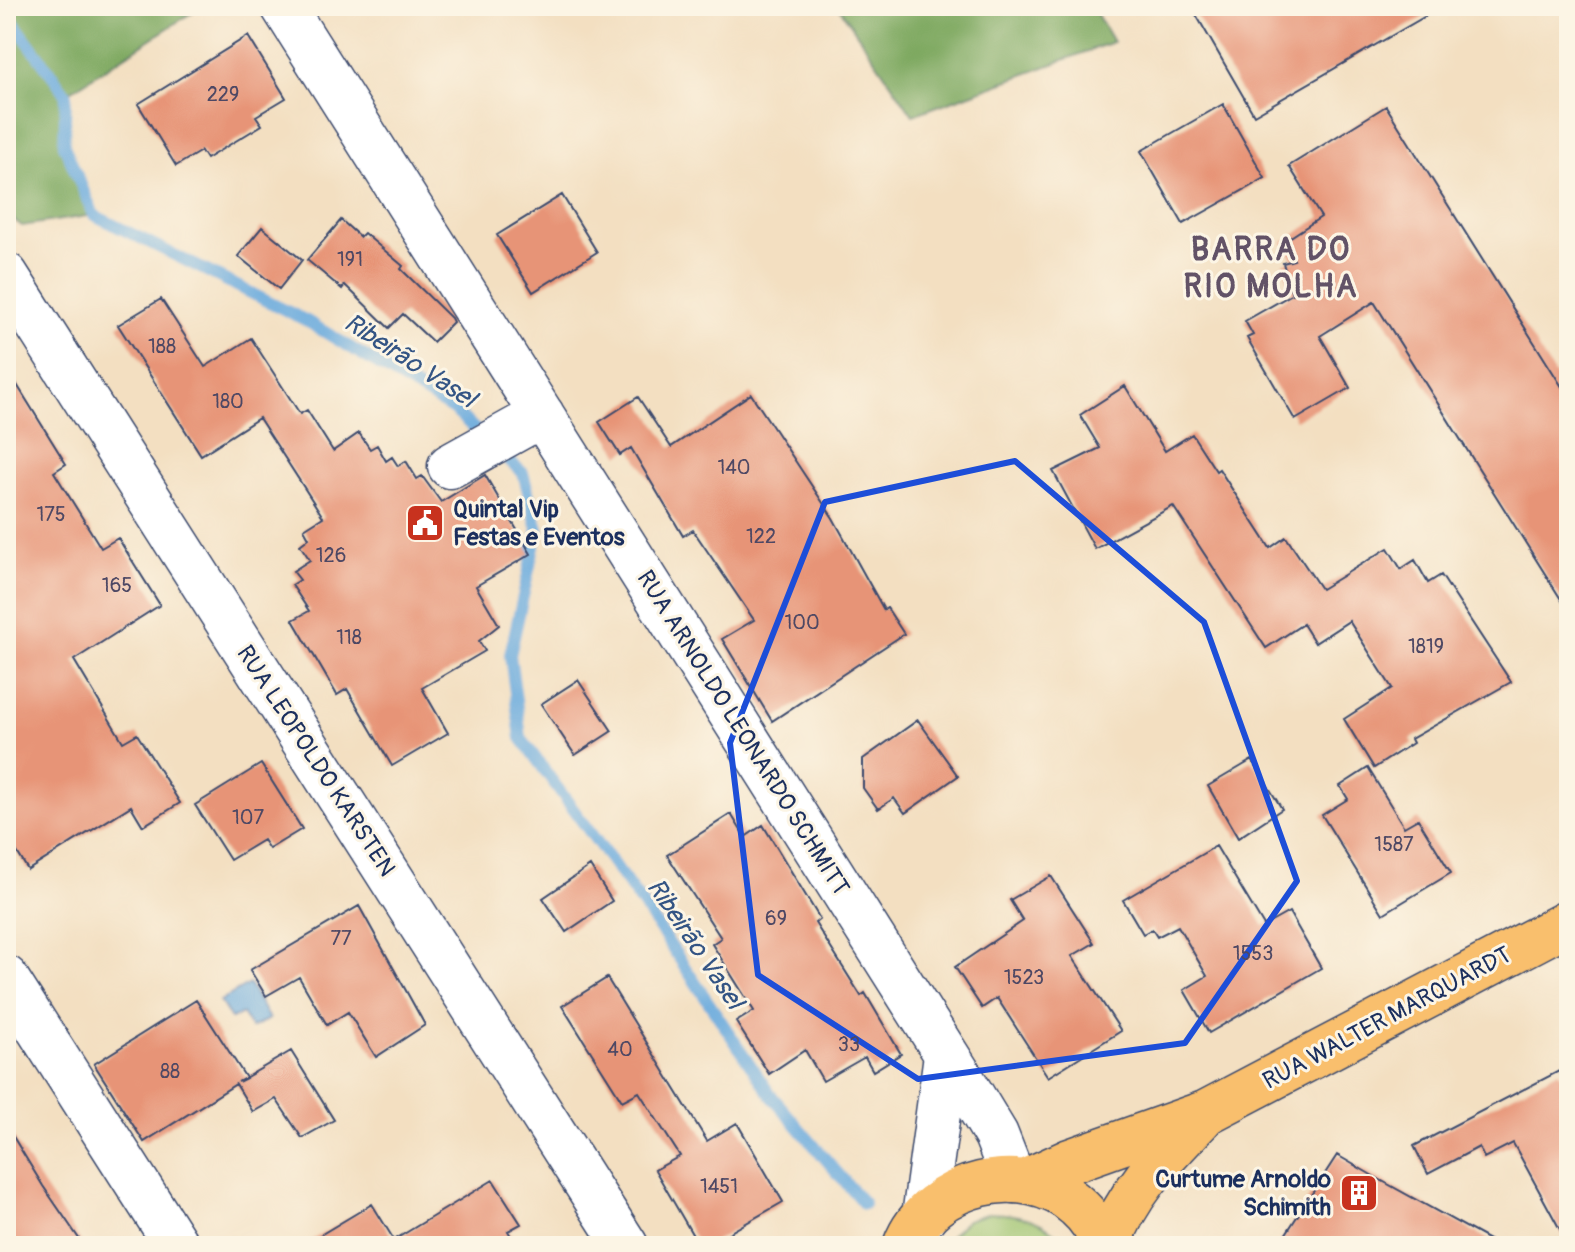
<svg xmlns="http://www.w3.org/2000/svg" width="1575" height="1252" font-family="Pangolin,sans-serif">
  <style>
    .green { fill: #9ec36e; stroke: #5c7966; stroke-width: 2 }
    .forest { fill: #7ea961; stroke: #4c6c60; stroke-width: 2 }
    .water { fill: #6aaadd; stroke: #426c9e; stroke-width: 2 }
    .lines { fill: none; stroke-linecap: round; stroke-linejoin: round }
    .stream { stroke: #6aaadd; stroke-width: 12 }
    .building { fill: #e79477 }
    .minor-casing { stroke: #3b496d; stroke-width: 47 }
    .major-casing { stroke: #3b496d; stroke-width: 47 }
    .minor { stroke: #fff; stroke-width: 44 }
    .major { stroke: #f9bf6d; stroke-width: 44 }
    .marked { fill: none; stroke: #1d4ed8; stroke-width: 6; stroke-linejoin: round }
    .labels { text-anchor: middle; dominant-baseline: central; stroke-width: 6; stroke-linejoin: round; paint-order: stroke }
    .number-label { font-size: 20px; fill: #4e4864 }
    .poi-label { font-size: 24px; font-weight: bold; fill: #1b2f5e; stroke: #fcf5e5; text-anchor: start }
    .street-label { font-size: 24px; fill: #1b2f5e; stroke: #fcf5e5 }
    .water-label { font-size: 26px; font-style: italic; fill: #335484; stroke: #fcf5e5 }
    .district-label { font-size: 32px; font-weight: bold; letter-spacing: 2px; fill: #625267; stroke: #fcf5e5 }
  </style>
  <rect width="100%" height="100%" fill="#fcf5e5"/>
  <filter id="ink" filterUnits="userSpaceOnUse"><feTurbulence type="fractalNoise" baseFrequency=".0125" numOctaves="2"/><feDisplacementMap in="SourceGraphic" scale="16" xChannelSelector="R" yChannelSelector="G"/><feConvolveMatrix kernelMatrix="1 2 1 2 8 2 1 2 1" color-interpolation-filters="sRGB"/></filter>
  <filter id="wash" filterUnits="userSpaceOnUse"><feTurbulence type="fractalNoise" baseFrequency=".006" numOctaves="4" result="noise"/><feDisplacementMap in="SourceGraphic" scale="32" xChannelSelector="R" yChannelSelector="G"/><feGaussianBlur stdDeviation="1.8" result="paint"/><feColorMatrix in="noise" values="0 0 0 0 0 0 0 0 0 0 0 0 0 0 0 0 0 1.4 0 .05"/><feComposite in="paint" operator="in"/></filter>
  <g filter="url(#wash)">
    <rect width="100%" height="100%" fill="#f3dfc1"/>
    <path class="green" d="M990,1213C1022,1214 1047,1220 1067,1246H940L967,1220Z"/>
    <path class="forest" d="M6,6H202L66,94L64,145L94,215L22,226L6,214Z
      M838,6H1092L1113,42L913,115Z"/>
    <path class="water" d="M249,984L269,1019L251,1028L242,1014L231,1019L220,1001Z"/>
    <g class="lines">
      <path class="stream" d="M6,12L66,94L64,145L94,215L305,320L455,411L523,473L538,529L510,655L521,738L644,906L770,1094L864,1204"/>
    </g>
    <g id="blocks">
      <path class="building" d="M1191,6H1443L1254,115Z
        M248,36L286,98L256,116L262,125L206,159L201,151L176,166L138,104Z
        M1223,104L1265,178L1183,224L1141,151Z
        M1386,106L1569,398V612L1374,302L1320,336L1350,388L1295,420L1247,338L1253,335L1245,321L1292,294L1283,263L1294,260L1283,242L1321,217L1289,166Z
        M562,195L597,252L533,292L497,235Z
        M341,220L360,237L364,233L403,266L401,269L451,318L453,322L433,342L403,314L389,328L345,285L342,289L307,260Z
        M262,227L302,260L279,289L238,256Z
        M161,299L205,367L251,338L300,414L307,410L333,451L359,433L370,449L377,445L386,461L392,457L398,466L406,461L417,479L422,476L441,502L485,475L531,554L476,586L499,625L479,641L485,651L422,688L448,733L392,766L347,689L337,695L293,620L309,611L292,585L300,580L293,571L310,560L300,545L309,538L304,529L323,517L259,418L201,455L118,325Z
        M6,367L66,464L54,472L101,548L118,538L160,605L74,660L123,742L137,734L180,803L143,826L131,806L28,870L6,834Z
        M1125,386L1165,451L1192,434L1216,471L1219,469L1270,548L1286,537L1321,589L1388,548L1401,569L1415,560L1428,583L1441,575L1511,682L1411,739L1413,743L1374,768L1344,719L1392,688L1349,621L1315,643L1303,624L1266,648L1173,506L1095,549L1053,471L1100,448L1080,415Z
        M751,394L833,518L884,610L887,608L904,634L772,721L722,639L754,620L693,530L683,536L631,448L620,455L599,422L638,397L671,447Z
        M578,680L612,731L575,755L541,704Z
        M918,720L958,776L905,813L894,798L878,809L863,788V759Z
        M1252,760L1282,809L1238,838L1208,786Z
        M261,764L302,829L269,849L263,840L230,860L195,805Z
        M1368,768L1404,827L1418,819L1451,873L1383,914L1322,815L1348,799L1340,786Z
        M731,814L745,837L763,825L820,919L815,923L861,996L865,993L901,1054L873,1071L865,1057L823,1081L805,1050L769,1074L736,1022L754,1011L712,944L721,938L667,855Z
        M1216,846L1264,926L1289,912L1321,968L1209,1033L1184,990L1207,976L1178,926L1157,937L1152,929L1143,934L1123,900Z
        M590,866L612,901L566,932L543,898Z
        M1051,876L1094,943L1072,956L1121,1031L1048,1077L997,998L982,1008L955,967L1023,921L1010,900Z
        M359,906L425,1025L376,1057L348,1012L327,1025L299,977L266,996L250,970Z
        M607,978L707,1141L737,1123L783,1202L706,1246H699L655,1170L680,1156L639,1092L622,1101L562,1006Z
        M196,1000L246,1078L238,1082L291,1051L334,1120L302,1138L276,1099L253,1112L236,1084L144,1142L94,1064Z
        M1559,1071L1569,1089V1246L1513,1143L1484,1158L1479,1147L1428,1174L1414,1146Z
        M6,1125L43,1186L84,1246H13L6,1234Z
        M1337,1155L1375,1177L1500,1246H1278Z
        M493,1180L521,1224L508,1231L517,1246H302L372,1204L394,1240Z"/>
    </g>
  </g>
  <g filter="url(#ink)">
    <use href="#blocks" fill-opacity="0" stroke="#3b496d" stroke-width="2"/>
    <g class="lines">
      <defs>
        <path id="minor" d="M283,6L967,1087L996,1135L1014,1181
          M6,275L626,1246
          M450,466L542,415
          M6,978L177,1246
          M924,1217L946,1055"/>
        <path id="major" d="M1024,1182L1070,1161L1205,1113L1569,922
          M905,1246C929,1181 1026,1159 1077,1206C1090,1217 1098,1231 1105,1246
          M1108,1246C1127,1193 1162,1158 1201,1118"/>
      </defs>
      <use href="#minor" class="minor-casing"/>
      <use href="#major" class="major-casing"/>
      <use href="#minor" class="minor"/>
      <use href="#major" class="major"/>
    </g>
  </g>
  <path class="marked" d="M1015,461L1204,622L1297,881L1185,1043L918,1079L758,975L730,743L825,502Z"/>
  <defs>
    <symbol id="civic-square" viewBox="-11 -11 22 22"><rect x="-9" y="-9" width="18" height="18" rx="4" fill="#c8321e" stroke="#fcf5e5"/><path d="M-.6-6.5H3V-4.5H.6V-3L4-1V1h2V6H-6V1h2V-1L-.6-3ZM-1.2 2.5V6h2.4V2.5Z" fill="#fff"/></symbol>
    <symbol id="building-square" viewBox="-11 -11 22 22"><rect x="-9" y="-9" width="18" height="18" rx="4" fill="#c8321e" stroke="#fcf5e5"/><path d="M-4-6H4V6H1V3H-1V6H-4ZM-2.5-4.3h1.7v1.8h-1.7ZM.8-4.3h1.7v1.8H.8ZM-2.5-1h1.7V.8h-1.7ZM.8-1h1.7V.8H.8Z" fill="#fff"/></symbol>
  </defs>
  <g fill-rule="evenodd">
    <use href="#civic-square" x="403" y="501" width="44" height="44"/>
    <use href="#building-square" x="1337" y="1171" width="44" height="44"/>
  </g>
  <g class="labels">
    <g class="number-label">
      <text x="223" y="94">229</text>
      <text x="350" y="259">191</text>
      <text x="162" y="346">188</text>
      <text x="228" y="401">180</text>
      <text x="734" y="467">140</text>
      <text x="51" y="514">175</text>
      <text x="761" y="536">122</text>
      <text x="331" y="555">126</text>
      <text x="117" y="585">165</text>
      <text x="802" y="622">100</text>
      <text x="349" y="637">118</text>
      <text x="1426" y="646">1819</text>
      <text x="248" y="817">107</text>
      <text x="1394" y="844">1587</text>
      <text x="776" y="918">69</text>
      <text x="341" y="938">77</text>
      <text x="1253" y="953">1553</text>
      <text x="1024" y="977">1523</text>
      <text x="849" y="1044">33</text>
      <text x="620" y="1049">40</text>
      <text x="170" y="1071">88</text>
      <text x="719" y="1186">1451</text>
    </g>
    <g class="poi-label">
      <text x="453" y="509">Quintal Vip<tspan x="453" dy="28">Festas e Eventos</tspan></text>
      <text x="1331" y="1179" text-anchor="end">Curtume Arnoldo<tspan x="1331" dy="28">Schimith</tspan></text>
    </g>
    <g class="street-label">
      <text transform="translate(743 733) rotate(58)">RUA ARNOLDO LEONARDO SCHMITT</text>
      <text transform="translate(316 761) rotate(57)">RUA LEOPOLDO KARSTEN</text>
      <text transform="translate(1387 1018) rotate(-28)">RUA WALTER MARQUARDT</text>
    </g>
    <g class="water-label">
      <text transform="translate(410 361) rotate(33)">Ribeirão Vasel</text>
      <text transform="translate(695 944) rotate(56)">Ribeirão Vasel</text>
    </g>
    <g class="district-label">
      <text x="1271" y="250">BARRA DO<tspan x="1271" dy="37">RIO MOLHA</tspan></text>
    </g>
  </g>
  <rect width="1575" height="1252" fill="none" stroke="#fcf5e5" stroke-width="32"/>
</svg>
